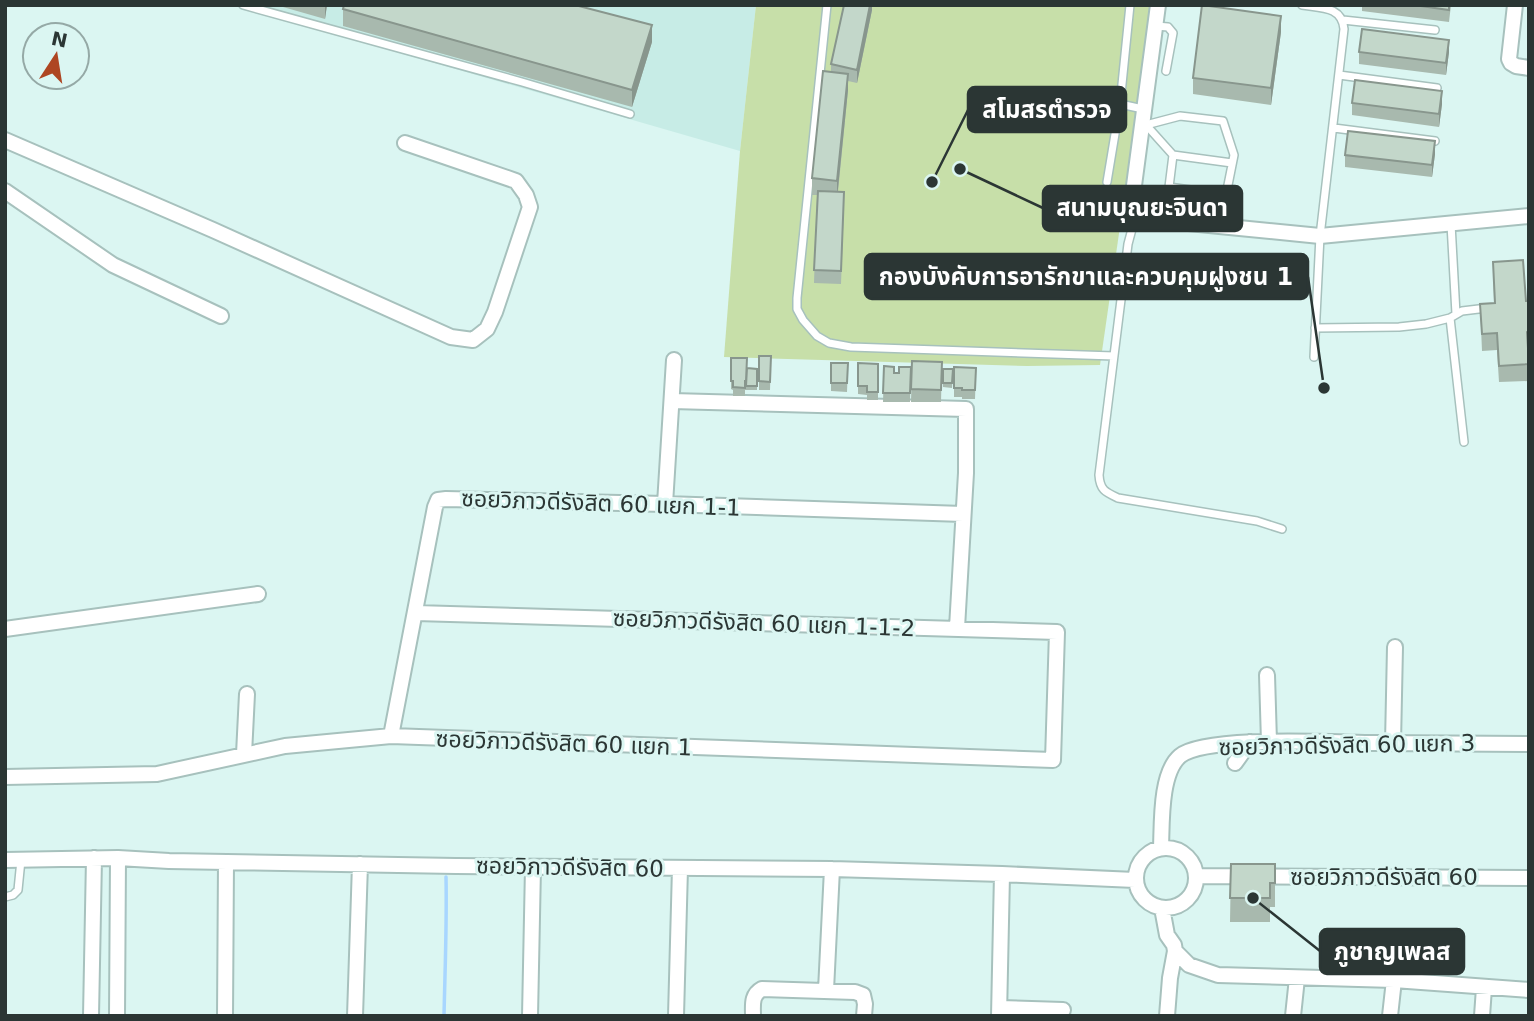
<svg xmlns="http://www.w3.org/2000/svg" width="1534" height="1021" font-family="'DejaVu Sans','Noto Sans Thai',sans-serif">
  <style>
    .built { fill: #c7ece6 }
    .garden { fill: #c7dfa9 }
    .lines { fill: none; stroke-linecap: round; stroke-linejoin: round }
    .stream { stroke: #a8d6ff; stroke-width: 3.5 }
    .lane-casing { stroke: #a7c1bd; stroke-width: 10 }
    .street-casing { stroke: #a7c1bd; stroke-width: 18 }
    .lane { stroke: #fff; stroke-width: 7 }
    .street { stroke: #fff; stroke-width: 14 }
    .wall { fill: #a8b9ae }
    .shaded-wall { fill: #88968d }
    .building { fill: #c3d7ca; stroke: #88968d; stroke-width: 2 }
    .labels { text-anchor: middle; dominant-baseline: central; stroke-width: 6; stroke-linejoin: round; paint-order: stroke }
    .street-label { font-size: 23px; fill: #2b3634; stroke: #dbf6f2 }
    .leader { fill: none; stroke: #2b3634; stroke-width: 2.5 }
    .callout-dot { fill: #2b3634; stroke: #dbf6f2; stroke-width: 2.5 }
    .callout { fill: #2b3634; stroke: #2b3634; stroke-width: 2.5 }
    .callout-label { font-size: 24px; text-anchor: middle; font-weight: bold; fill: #fff }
  </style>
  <rect width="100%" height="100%" fill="#dbf6f2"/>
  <path class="built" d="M234,5H756L740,151Z"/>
  <path class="garden" d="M756,5H1152L1100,365L1027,366L724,357L740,151Z"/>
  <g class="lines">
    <path class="stream" d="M444,1016C445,969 447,923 446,877"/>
    <defs>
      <path id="lane" d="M243,5L522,82L630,114
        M827,5L797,298V309L803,320L817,336L829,343L851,347L1114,356
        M1302,5C1321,8 1342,6 1344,29L1320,236L1314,357
        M1343,20L1435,30
        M1156,26L1168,27L1173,33L1166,71
        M1339,75L1437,88
        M1120,104L1143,109
        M1142,126L1180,116L1223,121L1234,155L1226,195L1169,187L1173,155L1147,126
        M1334,128L1435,141
        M1173,155L1232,163
        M1107,182L1120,104L1130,5
        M1143,217L1132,229L1128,244L1099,475C1100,490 1105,492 1118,498L1257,521L1282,529
        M1451,224L1456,314
        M1450,318L1464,442
        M1315,328L1399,327L1426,324L1450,318L1462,311L1487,308
        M5,897L13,895L18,890L21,860"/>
      <path id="street" d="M1158,5L1133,193L1136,206L1143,217L1158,220L1320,236L1529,216
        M1515,5L1509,59L1511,63L1516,66L1529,68
        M5,140L213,230L451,337L473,340L487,329L495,312L530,207L526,195L516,181L405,143
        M5,191L113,265L221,316
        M672,401L966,409V473L957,628
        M665,504L674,360
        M5,629L258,594
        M1267,675L1269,742
        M391,736L435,507L438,500L446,499L665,504L963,514
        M1393,743L1395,647
        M244,754L247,694
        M1235,763L1250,742
        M5,777L157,774L285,746L391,736L1053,760L1057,632L416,613
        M1136 878a30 30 0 1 1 60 0a30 30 0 1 1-60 0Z
        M1161,848C1162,823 1160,773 1180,756C1205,735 1338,743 1375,743C1426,743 1477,744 1529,744
        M5,860L118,858L169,861L456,866L832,869L1002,874L1135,880
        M1197,876L1529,878
        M1162,908L1167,935L1174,945L1175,951L1170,978L1167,1016
        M1175,951L1189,965L1218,975L1394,980L1529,990
        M826,990L832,869
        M1000,1008L1063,1010
        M91,1016L94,858
        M117,1016L118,858
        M225,1016L226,862
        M355,1016L360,864
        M530,1016L533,867
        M676,1016L680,868
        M753,1016C753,1005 751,995 762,989L855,992L863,995L865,1004L864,1016
        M999,1016L1002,874
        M1293,1016L1297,978
        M1390,1016L1394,980
        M1482,1016L1484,988"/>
    </defs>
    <use href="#lane" class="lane-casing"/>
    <use href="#street" class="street-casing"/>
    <use href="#lane" class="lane"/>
    <use href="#street" class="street"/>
  </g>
  <path class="wall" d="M276,5H327L325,19Z
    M872,5V10L857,83L848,81V90L838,192L844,205L841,284L814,283L817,195H812V178L831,72V64Z
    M1362,5H1451L1449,22L1362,11Z
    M343,9L652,42L632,107L343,26Z
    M1281,32L1271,105L1193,94V78Z
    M1359,52H1449L1446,75L1359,64Z
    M1352,103L1442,104L1439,127L1352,115Z
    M1435,154L1432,177L1345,167V155Z
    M1493,262L1526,301H1529V381L1499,382L1497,350L1482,351L1480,304L1494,303Z
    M759,356H771L770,390H759Z
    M731,358L747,368L757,369V390H745V396H733V390L731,389Z
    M912,361L942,362L941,402H911Z
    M831,363H848L847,392L831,391Z
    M858,363L878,364V400H867V395L858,394Z
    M884,366L894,373H899L911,367L910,402H883Z
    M954,367L976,368L975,399H962V397H954Z
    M943,369H953L952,388L943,387Z
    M1231,864H1275V907H1270V922H1230Z"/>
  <path class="shaded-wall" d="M325,5H327L325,19Z
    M870,5H872V10L857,83V70Z
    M1281,16V32L1271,105V88Z
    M652,25V42L632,107V90Z
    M1449,40V52L1446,75V63Z
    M848,74V90L837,198V181Z
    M1442,91V104L1439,127V114Z
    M1435,141V154L1432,177V165Z"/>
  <path class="building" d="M344,5H575L652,25L632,90L343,9Z
    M844,5H870L857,70L831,64Z
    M1202,5L1281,16L1271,88L1193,78Z
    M1414,5H1449V10Z
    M1362,29L1449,40L1446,63L1359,52Z
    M823,71L848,74L837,181L812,178Z
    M1355,80L1442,91L1439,114L1352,103Z
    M1348,131L1435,141L1432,165L1345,155Z
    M818,191L844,192L841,271L814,270Z
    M1523,260L1526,301H1529V331L1527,332L1529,364L1499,366L1497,333L1482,334L1480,304L1495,303L1493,262Z
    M759,356H771L770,382L759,381Z
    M731,358H747L746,381H745V388L733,387V381H731Z
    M912,361L942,362L941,390L911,389Z
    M831,363H848L847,383H831Z
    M858,363L878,364V392H867V386H858Z
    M884,366L894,367V373H899V367H911L910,393H883Z
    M954,367L976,368L975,390H962V388H954Z
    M747,368L757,369V386H746Z
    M943,369H953L952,383H943Z
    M1231,864H1275V883H1270V898H1230Z"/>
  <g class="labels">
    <g class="street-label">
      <text transform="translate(601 503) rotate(2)">ซอยวิภาวดีรังสิต 60 แยก 1-1</text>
      <text transform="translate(764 623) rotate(2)">ซอยวิภาวดีรังสิต 60 แยก 1-1-2</text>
      <text transform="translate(564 743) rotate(2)">ซอยวิภาวดีรังสิต 60 แยก 1</text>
      <text transform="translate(1347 745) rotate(-1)">ซอยวิภาวดีรังสิต 60 แยก 3</text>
      <text transform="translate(570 867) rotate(1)">ซอยวิภาวดีรังสิต 60</text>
      <text x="1384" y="877">ซอยวิภาวดีรังสิต 60</text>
    </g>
  </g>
  <path class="leader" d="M932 182L968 110M960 169L1043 208M1324 388L1308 277M1253 898L1320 951"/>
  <g class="callout-dot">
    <circle cx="932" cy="182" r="7"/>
    <circle cx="960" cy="169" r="7"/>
    <circle cx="1324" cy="388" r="7"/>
    <circle cx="1253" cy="898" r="7"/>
  </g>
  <g class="callout">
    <rect x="968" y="87" width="158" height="45" rx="7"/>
    <rect x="1043" y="186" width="199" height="45" rx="7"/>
    <rect x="865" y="254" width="443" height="45" rx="7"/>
    <rect x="1320" y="929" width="144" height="45" rx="7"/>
  </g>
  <g class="callout-label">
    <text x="1047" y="118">สโมสรตำรวจ</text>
    <text x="1142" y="216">สนามบุณยะจินดา</text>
    <text x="1086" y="285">กองบังคับการอารักขาและควบคุมฝูงชน 1</text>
    <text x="1392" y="960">ภูชาญเพลส</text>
  </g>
  <rect width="1534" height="1021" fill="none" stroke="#2b3634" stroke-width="14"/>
  <g transform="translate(56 56) rotate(12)"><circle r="33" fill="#dbf6f2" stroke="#95a9a6" stroke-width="2"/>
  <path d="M0-5L12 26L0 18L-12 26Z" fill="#ae4622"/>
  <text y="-10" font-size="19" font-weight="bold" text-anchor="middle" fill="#2b3634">N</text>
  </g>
</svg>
